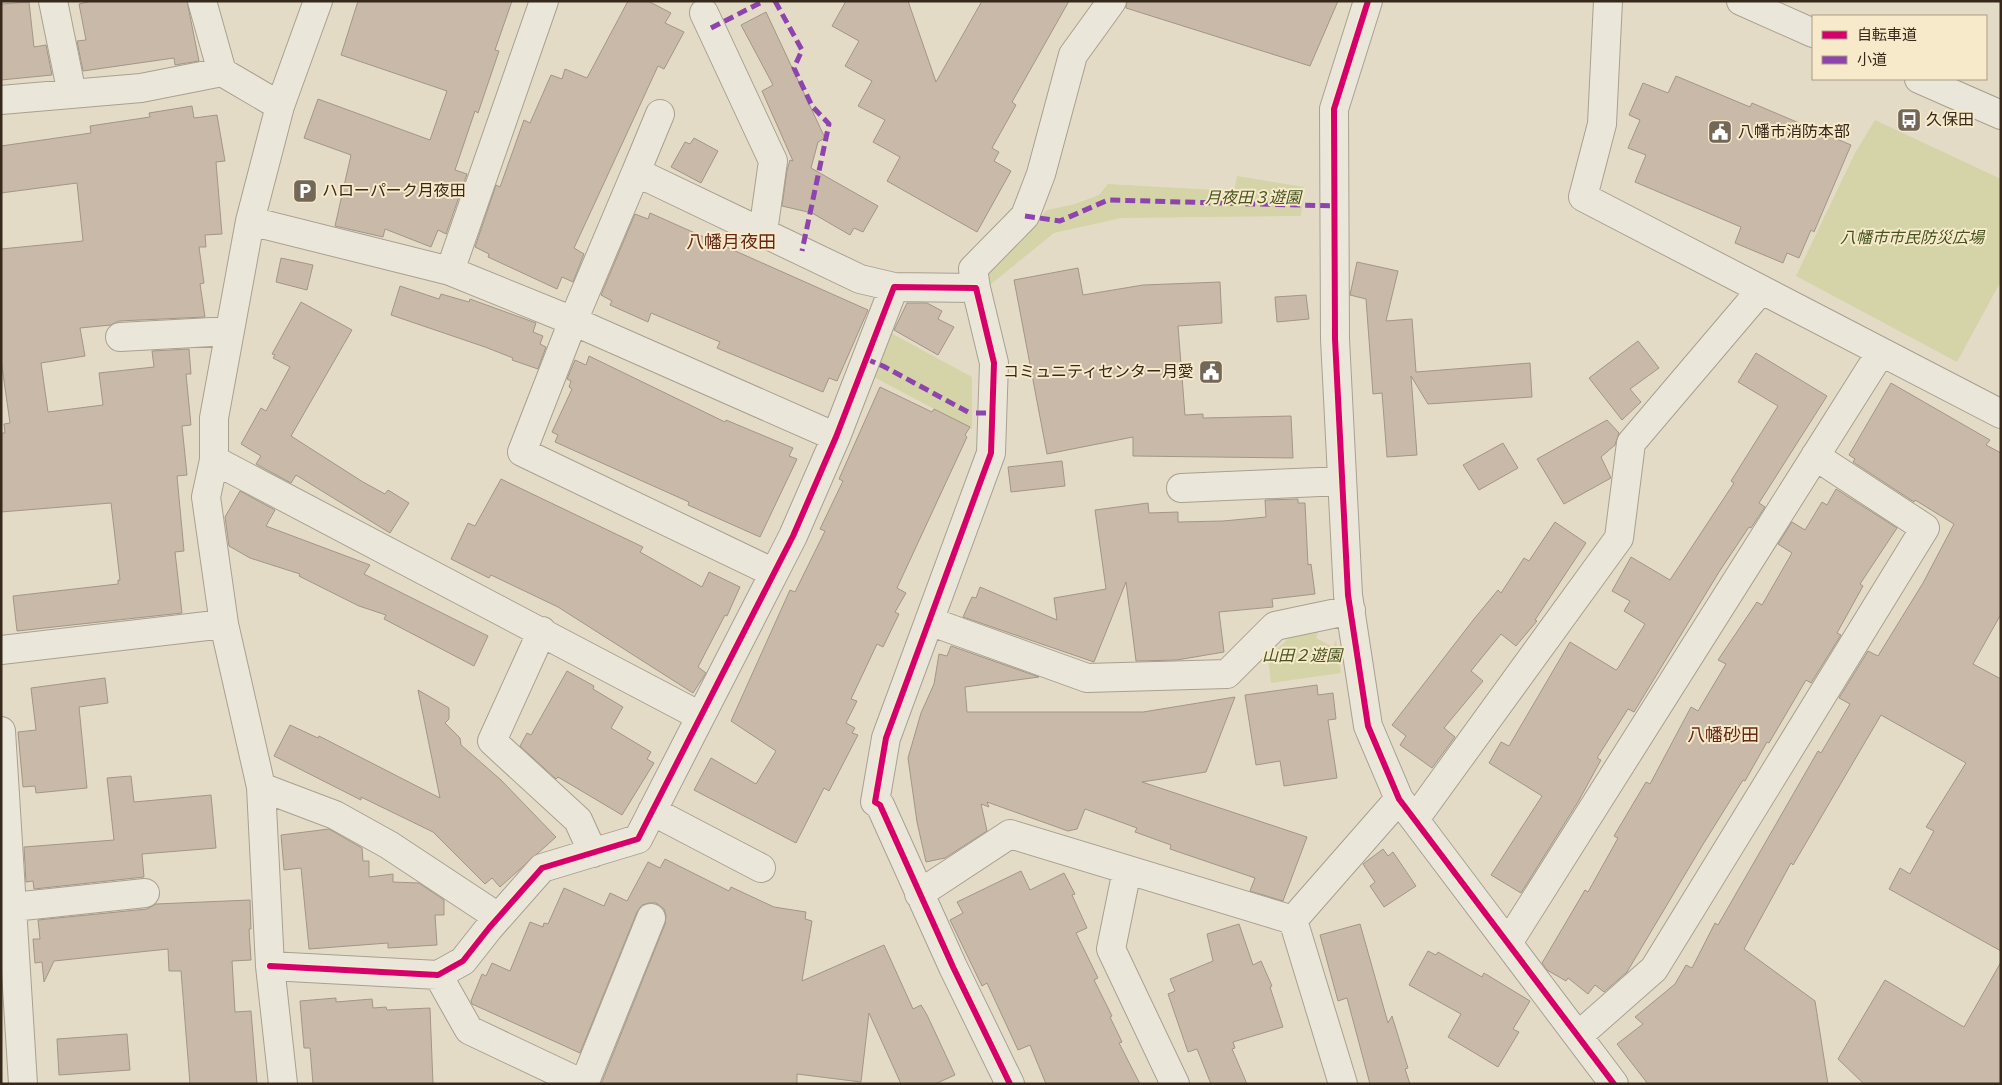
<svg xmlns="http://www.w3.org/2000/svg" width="2002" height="1085" font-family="Spectral,'Noto Sans JP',serif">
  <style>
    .green { fill: #d4d4a8 }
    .building { fill: #c8b9a8; stroke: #a39687 }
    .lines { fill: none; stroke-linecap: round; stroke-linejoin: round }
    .minor-casing { stroke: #a8a091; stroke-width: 30 }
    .minor { stroke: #ebe6da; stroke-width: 28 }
    .quiet { stroke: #8e44ad; stroke-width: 5; stroke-dasharray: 10 5; stroke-linecap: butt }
    .cycleway-casing { stroke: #f7eacb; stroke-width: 9 }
    .cycleway { stroke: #d6006c; stroke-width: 6 }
    .labels { text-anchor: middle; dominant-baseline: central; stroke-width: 4; stroke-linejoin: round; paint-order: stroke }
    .poi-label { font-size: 16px; fill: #36281a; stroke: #f7eacb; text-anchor: start }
    .park-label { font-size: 16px; font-style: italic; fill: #46531f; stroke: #f7eacb }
    .neighbourhood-label { font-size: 18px; fill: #652717; stroke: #f7eacb }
  </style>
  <rect width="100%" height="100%" fill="#e4dbc7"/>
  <path class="green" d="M1875,120L2001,179V281L1957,362L1796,276L1855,153Z
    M1237,176L1304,187L1301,216L1121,218L1054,233L985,289L983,277L1047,210L1075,204L1099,195L1108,184L1234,191Z
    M889,332L972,377V429L870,375Z
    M1319,631L1316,638L1333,647L1336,640L1341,673L1271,683L1268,658L1291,636Z"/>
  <path class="building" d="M92,1H187L199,61L175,65L174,58L83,71L77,41L86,40L79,4Z
    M358,1H512L495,50L499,51L478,113L475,111L455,170L467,174L446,234L438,230L431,247L385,229L383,237L335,226L351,155L304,138L318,99L430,140L447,91L341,55Z
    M628,1H648L671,13L665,23L684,32L664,69L658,66L574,248L584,254L573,282L562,277L557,289L488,257L489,254L475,247L496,185L500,187L524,120L530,123L551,75L562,79L565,69L587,78Z
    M846,1H908L936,82L982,1H1069L1012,102L1016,105L992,148L999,152L994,161L1011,171L977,232L887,181L900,157L873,142L885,120L858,106L872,81L845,66L859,41L832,26Z
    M1127,1H1338L1310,66L1126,8Z
    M29,2L34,47L46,45L52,75L1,80V4Z
    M766,12L825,138L818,142L811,168L878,206L863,232L854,228L850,235L812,213L782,206L787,170L790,160L793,161L762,91L773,85L741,25Z
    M1676,76L1750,107L1752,103L1851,145L1814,232L1811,230L1799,258L1787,253L1783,263L1735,243L1741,227L1635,182L1646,155L1628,148L1640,120L1629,115L1643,83L1668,93Z
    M192,106L194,118L217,115L225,161L216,162L222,234L205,235L206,247H199L204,283L200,284L205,317L119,321L111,325L80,328L85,356L41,363L48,412L103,405L99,373L154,367L152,351L189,349L191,374H186L191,425L182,426L187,475L177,476L184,551L175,552L182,613L17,631L13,596L118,584V580H120L111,503L1,512V433H5L4,424L10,423L1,360V249L83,241L77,183L1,193V146L91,133L90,126L150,117L149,113Z
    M694,138L718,151L701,183L671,167L685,142L690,144Z
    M650,213L868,310L837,381L829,378L823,392L717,348L720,342L651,313L648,322L610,305L612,301L601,295L635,214L648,219Z
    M281,258L313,265L307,290L276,282Z
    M1357,262L1398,271L1386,321L1412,319L1416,372L1530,363L1532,397L1428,404L1411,376L1417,455L1387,457L1382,393L1373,394L1366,299L1350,295Z
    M1078,268L1083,295L1143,285L1220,282L1222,323L1178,326L1185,415L1203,414V418L1291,416L1293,458L1133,456V437L1047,454L1014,280Z
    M400,286L439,299L441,294L469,302L470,299L536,323L533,332L543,336L540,344L546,347L538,369L512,360L513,358L485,347L391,315Z
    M1306,295L1309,319L1277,322L1275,297Z
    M301,302L352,330L291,436L363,482L385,494L388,490L409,503L390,533L296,475L291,483L256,464L261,456L241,444L261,408L266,411L290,367L273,358L275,355L272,354Z
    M907,303H927L942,311L938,319L954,327L938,355L894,330Z
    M1638,341L1659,368L1630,389L1641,402L1622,420L1589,378Z
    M1756,353L1827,396L1759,503L1765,507L1751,528L1749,527L1719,572L1634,712L1628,709L1597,758L1601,760L1578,802L1521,893L1491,875L1542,796L1489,763L1501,742L1509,746L1570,642L1616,670L1618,668L1645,624L1624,611L1630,601L1612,591L1631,557L1670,580L1734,483L1731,481L1778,406L1738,382Z
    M589,356L725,422L726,420L793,448L789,456L797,459L760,537L688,505L689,502L555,442L558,435L552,432L572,389L569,387L571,381L567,379L575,360L586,365Z
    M1891,383L1990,440L1986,445L2001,453V614L1973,664L2001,679V951L1889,889L1900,868L1910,874L1934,831L1926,827L1966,763L1881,715L1793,865L1791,863L1744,949L1815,1001L1828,1084H1648L1617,1044L1643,1024L1635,1017L1675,984L1686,965L1692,968L1715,923L1718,925L1818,751L1821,753L1850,704L1839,698L1868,651L1878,656L1923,583L1954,524L1915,500L1914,502L1853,462L1855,459L1849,455Z
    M880,387L932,412L934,409L970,427L965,435L967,437L897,588L906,593L895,612L899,614L883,647L877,644L851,699L857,701L846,723L855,728L852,733L858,735L829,791L824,788L796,843L694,790L711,758L756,784L776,751L731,721L790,590L795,592L825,531L820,529L843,481L839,479Z
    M1607,420L1619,433L1615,445L1601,457L1611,478L1564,504L1537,459Z
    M1503,443L1518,468L1479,490L1463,465Z
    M1062,461L1065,486L1011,492L1008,467Z
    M501,479L643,547L640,552L702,587L709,572L740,587L727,616L725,615L698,667L706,673L693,693L558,607L491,575L489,578L451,559L468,523L475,526Z
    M1836,489L1897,528L1860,584L1863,586L1837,633L1841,635L1811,683L1806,680L1769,743L1767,742L1745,781L1743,780L1702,846L1627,972L1604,992L1595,985L1588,994L1568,978L1566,981L1547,970L1542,963L1585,890L1588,892L1618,838L1614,836L1646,782L1650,784L1691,707L1698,711L1726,664L1718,660L1757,602L1762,605L1792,553L1778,544L1792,522L1805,530L1822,502L1827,505Z
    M240,491L275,510L266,526L370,565L364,574L488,636L474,666L384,619L386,615L359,606L299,576L300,574L250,558L229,546L225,517Z
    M1298,499V503H1305L1308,565L1311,564L1315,594L1272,599L1273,607L1219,612L1224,652L1177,660L1136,661L1126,582L1094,662L963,617L972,597L976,598L980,587L1057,620L1054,598L1106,589L1095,510L1148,503L1149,513L1178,512V522L1223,521L1266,517L1265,500Z
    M1555,522L1586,543L1535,620L1537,621L1516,646L1501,634L1471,671L1483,681L1444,728L1455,737L1432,768L1400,745L1406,736L1392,725L1474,619L1498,590L1501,593L1524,558L1529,561Z
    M951,646L1039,677L965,687L967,712H1143L1235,697L1206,772L1142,782L1307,837L1283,901L1250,891L1255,878L1170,849L1171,845L1135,832L1137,828L1085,809L1077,829L1068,831L987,802L989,807L981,804L987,831L945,858L926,862L917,822L908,758L921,713L934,684L939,654L947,656Z
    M567,671L594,686L593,689L623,707L611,728L651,752L647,759L654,763L622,815L558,777L556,779L520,746L527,733L531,735Z
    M105,678L108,703L79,707L87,788L36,793L35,786L23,787L18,732L36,730L31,688Z
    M1317,685L1318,695L1333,693L1336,719L1328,720L1337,778L1284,786L1280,761L1256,765L1245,695Z
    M418,690L449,708V719L445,723L460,738L461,745L501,780L556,837L500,887L492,878L485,884L433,832L361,797V800L274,756L290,725L318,738L319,736L440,798Z
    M131,776L134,802L211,795L216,848L142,854L144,877L34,889L33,881L26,882L24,847L114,840L107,778Z
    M329,829L362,848L363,861H369V877L393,874V882L419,883L444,900V915H435L437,945L388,948V943L309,949L301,868L284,870L281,835Z
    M1383,849L1388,856L1393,852L1416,886L1384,907L1370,886L1375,882L1363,864Z
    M665,859L729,891L731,887L774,907L806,912L805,919L812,921L802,981L884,945L913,1009L921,1005L927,1015L955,1075L935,1084H901L869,1013L861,1082L797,1074V1084H601L665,924L666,916L664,909L656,903H649L642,905L637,912L580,1053L472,1004L471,1001L482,974L486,976L492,963L510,971L530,922L543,927L544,923L548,924L564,888L604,906L610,893L627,901L648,862L660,868Z
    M1021,871L1030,890L1064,873L1075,894L1072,895L1087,928L1076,933L1098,978L1094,980L1112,1016L1110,1017L1122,1042L1119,1043L1140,1084H1046L1030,1045L1018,1050L987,983L982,986L950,920L963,913L957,902Z
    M250,900L251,929H249L251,960L232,961L235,1012L251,1011L257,1084H190L181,971H169L168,949L54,961L44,982L42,962L35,963L33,939H40L38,920L147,909L156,904Z
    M1239,924L1253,965L1261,961L1272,986L1270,987L1283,1027L1233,1042L1235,1048L1232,1049L1247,1084H1211L1197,1049L1188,1052L1168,994L1175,991L1170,979L1213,961L1207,934Z
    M1360,924L1388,1023L1392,1016L1408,1068L1405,1069L1410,1084H1370L1347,998L1338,1001L1320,935Z
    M1428,951L1436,955L1438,952L1482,977L1484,973L1530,1001L1513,1029L1519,1032L1498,1067L1448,1037L1461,1014L1409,985Z
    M2001,962V1084H1864L1838,1059L1885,980L1964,1027Z
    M336,998V1002L372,999L373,1008L386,1007L387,1010L430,1008L433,1084H313L310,1048H304L300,1001Z
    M127,1034L130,1070L59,1075L57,1039Z"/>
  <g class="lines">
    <defs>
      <path id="minor" d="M53,1L72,94
        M202,1L222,72
        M544,1L450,271L573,321L836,437
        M1368,1L1334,109L1335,339L1348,595L1368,726L1399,799L1614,1084
        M1608,1L1602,124L1583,197L2001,414
        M1741,1L1813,33
        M704,13L773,161L763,232
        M1919,79L2001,115
        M1,100L141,88L222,72L280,106
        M636,172L660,114
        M250,221L450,271
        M976,288L973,269L1025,216L1041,174L1073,55L1112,1
        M120,337L230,331
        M214,460L700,716
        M1181,488L1342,481
        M774,573L522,452L573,321L636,172L860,279L894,287
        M929,621L1087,678L1227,674L1275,626L1351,610
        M542,631L492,741L578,820L593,853
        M1,650L224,624
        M1,731L23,1084
        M261,787L335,815L389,845L498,917
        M652,811L761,868
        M1415,819L1619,538L1631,443L1761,290
        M1127,870L1111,949L1175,1084
        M919,894L1010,834L1293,920
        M13,907L145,893
        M1293,920L1343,1084
        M1293,920L1399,799
        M1508,943L1881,352
        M270,966L438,975L463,961L489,928L542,868L638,839L793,536L836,437L894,287L976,288L994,363L991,453L886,738L875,802L880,805L953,967L1010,1084
        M438,975L469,1030L583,1084
        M1578,1036L1654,969L1925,528L1815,456
        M283,1084L270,966L261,787L224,624L206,497L214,460V418L250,221L280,106L318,1
        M584,1084L651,918"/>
    </defs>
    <use href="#minor" class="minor-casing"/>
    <use href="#minor" class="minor"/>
    <path class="quiet" d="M775,1L802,50L794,68L812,106L829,124L802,251
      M711,28L764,1
      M1025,216L1060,221L1108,200L1335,206
      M866,359L883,366L968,412
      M976,413H992"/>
    <defs>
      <path id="cycleway" d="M1368,1L1334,109L1335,339L1348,595L1368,726L1399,799L1614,1084
        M270,966L438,975L463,961L489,928L542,868L638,839L793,536L836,437L894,287L976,288L994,363L991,453L886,738L875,802L880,805L953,967L1010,1084"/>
    </defs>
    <use href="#cycleway" class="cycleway-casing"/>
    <use href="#cycleway" class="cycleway"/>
  </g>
  <defs>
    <symbol id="bus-square" viewBox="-11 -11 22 22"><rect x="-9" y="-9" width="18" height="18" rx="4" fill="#736757" stroke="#f7eacb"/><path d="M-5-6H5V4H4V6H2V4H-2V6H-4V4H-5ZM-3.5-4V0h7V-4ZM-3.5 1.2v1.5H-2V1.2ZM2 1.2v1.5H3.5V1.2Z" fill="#fff"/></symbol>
    <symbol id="civic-square" viewBox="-11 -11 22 22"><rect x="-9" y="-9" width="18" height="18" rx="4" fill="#736757" stroke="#f7eacb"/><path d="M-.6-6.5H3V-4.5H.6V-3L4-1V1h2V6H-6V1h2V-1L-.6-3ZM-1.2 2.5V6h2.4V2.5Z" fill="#fff"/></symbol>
    <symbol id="parking-square" viewBox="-11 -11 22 22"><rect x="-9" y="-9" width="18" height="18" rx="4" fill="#736757" stroke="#f7eacb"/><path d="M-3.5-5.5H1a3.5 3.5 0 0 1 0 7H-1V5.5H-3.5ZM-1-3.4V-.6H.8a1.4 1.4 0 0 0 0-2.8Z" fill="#fff"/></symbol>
  </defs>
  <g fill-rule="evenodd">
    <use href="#bus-square" x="1895" y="106" width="28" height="28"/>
    <use href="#civic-square" x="1706" y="118" width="28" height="28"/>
    <use href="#parking-square" x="291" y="177" width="28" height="28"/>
    <use href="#civic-square" x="1197" y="358" width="28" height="28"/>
  </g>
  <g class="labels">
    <g class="poi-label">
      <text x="1926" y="120">久保田</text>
      <text x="1738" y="132">八幡市消防本部</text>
      <text x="322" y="191">ハローパーク月夜田</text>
      <text x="1194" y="372" text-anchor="end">コミュニティセンター月愛</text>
    </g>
    <g class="park-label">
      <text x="1253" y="198">月夜田３遊園</text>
      <text x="1912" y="238">八幡市市民防災広場</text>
      <text x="1302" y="656">山田２遊園</text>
    </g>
    <g class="neighbourhood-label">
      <text x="731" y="242">八幡月夜田</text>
      <text x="1723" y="735">八幡砂田</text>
    </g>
  </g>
  <rect width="2002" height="1085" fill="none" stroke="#36281a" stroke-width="5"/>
  <rect x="1812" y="15" width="175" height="65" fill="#f7eacb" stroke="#aa9c84"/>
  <rect x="1822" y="31" width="25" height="8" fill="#d6006c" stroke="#aa9c84"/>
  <text x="1857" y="40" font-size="15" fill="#36281a">自転車道</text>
  <rect x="1822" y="56" width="25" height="8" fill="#8e44ad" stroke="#aa9c84"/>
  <text x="1857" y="65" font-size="15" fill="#36281a">小道</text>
</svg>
